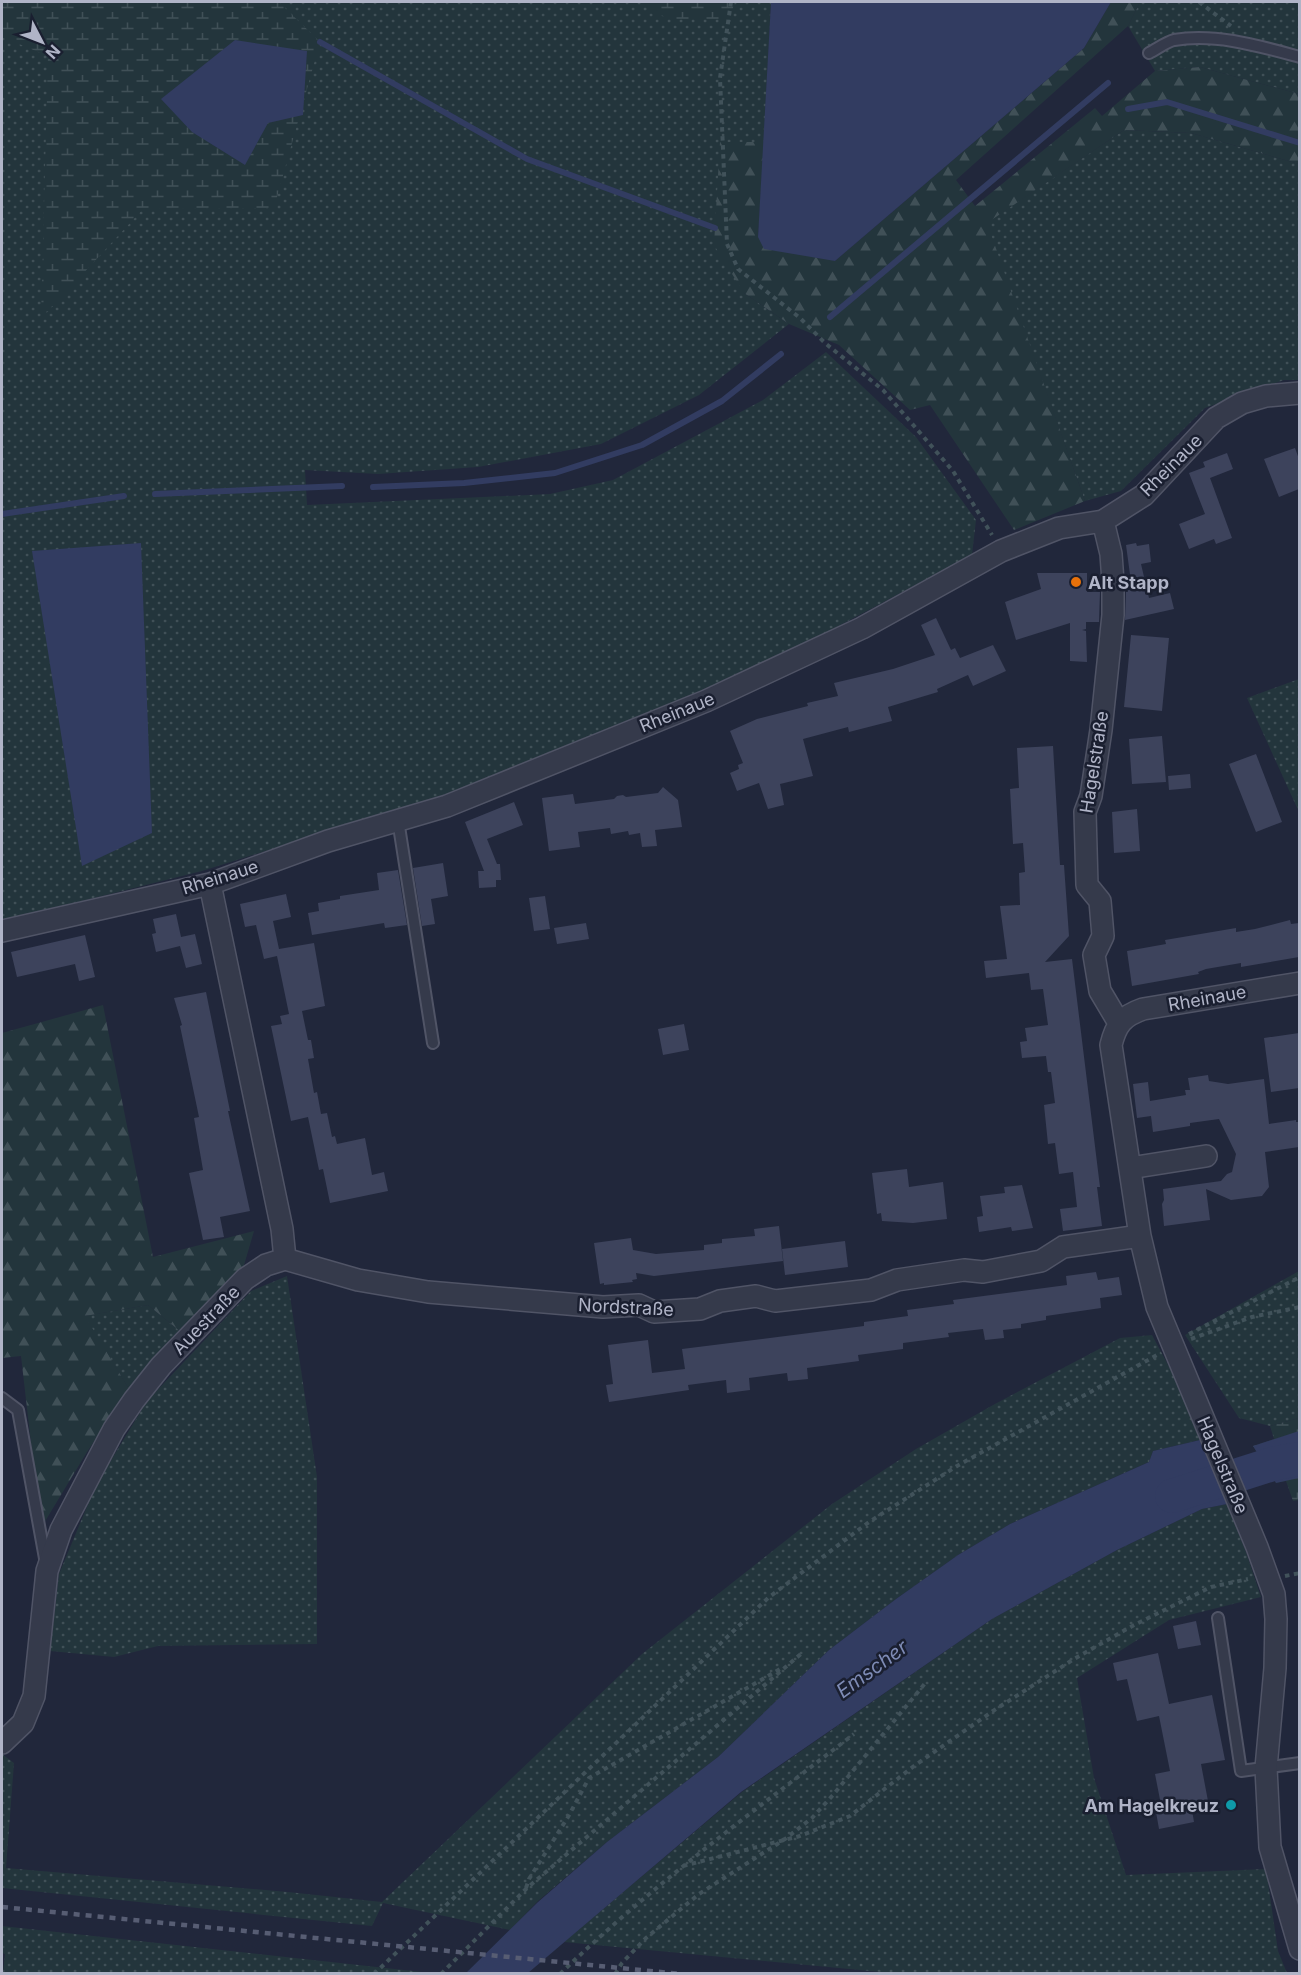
<svg xmlns="http://www.w3.org/2000/svg" width="1301" height="1975" font-family="Inter,sans-serif">
  <style>
    .green { fill: url(#green-dots) }
    .forest { fill: url(#forest-firs) }
    .wetland { fill: url(#wetland-marsh) }
    .water { fill: #323c61 }
    .lines { fill: none; stroke-linecap: round; stroke-linejoin: round }
    .stream { stroke: #323c61; stroke-width: 6 }
    .river { stroke: #323c61; stroke-width: 34 }
    .building { fill: #3d435c }
    .lane-casing { stroke: #505466; stroke-width: 14 }
    .street-casing { stroke: #505466; stroke-width: 24 }
    .path { stroke: #41525a; stroke-width: 4; stroke-dasharray: 4.5 4.5; stroke-linecap: butt }
    .lane { stroke: #353a4b; stroke-width: 10 }
    .street { stroke: #353a4b; stroke-width: 21 }
    .rail { stroke: #575d73; stroke-width: 4.5; stroke-dasharray: 6 6; stroke-linecap: butt }
    .food-dot { fill: #e8710a; stroke: #1a1f30; stroke-width: 2 }
    .culture-dot { fill: #0f9aa8; stroke: #1a1f30; stroke-width: 2 }
    .labels { text-anchor: middle; dominant-baseline: central; stroke-width: 5; stroke-linejoin: round; paint-order: stroke }
    .street-label { font-size: 18px; fill: #b0b4c7; stroke: #1a1f30 }
    .poi-label { font-size: 18px; font-weight: bold; fill: #b0b4c7; stroke: #1a1f30; text-anchor: start }
    .water-label { font-size: 20px; font-style: italic; fill: #7e8bb5; stroke: #1a1f30 }
  </style>
  <defs>
    <pattern id="green-dots" width="8" height="8" patternUnits="userSpaceOnUse" patternTransform="scale(1.5)"><rect width="8" height="8" fill="#23353c"/><path d="M2 2h.1M6 6h.1" fill="none" stroke="#405057" stroke-width="1.8" stroke-linecap="round"/></pattern>
    <pattern id="forest-firs" width="22" height="20" patternUnits="userSpaceOnUse" patternTransform="scale(1.5)"><rect width="22" height="20" fill="#23353c"/><path d="M5 1l3.5 6h-7zM16 11l3.5 6h-7z" fill="#405057"/></pattern>
    <pattern id="wetland-marsh" width="20" height="14" patternUnits="userSpaceOnUse" patternTransform="scale(1.5)"><rect width="20" height="14" fill="#23353c"/><path d="M1 5h8M5 5V1M11 12h8M15 12V8" fill="none" stroke="#405057"/></pattern>
  </defs>
  <rect width="100%" height="100%" fill="#21273b"/>
  <path class="green" d="M2,2H771L764,142L720,143L744,293L789,324L699,395L601,444L478,467L378,474L305,470L307,505L550,494L613,480L763,400L826,352L916,437L976,520L972,555L758,669L450,793L202,871L2,921Z
    M1140,2H1293L1299,3V94L1200,67L1155,71L1128,26Z
    M1124,130L1191,133L1299,164V380H1284L1205,408L1121,491L1085,501L986,223Z
    M1299,679H1300L1299,812L1247,698Z
    M1299,1271V1418L1270,1426L1239,1418L1185,1335Z
    M287,1276L317,1477V1644L158,1646L114,1657L50,1651L59,1574L96,1485L147,1401L251,1291Z
    M148,1305L181,1332L129,1389L84,1316Z
    M1152,1335L1173,1374L1200,1440L1153,1451L1149,1462L1010,1524L958,1555L896,1599L829,1650L718,1757L607,1842L538,1901L510,1930L383,1903L372,1926L2,1888V1754L14,1763L6,1868L288,1892L382,1902L642,1654L832,1504L916,1449L993,1405L1120,1338Z
    M1227,1504L1246,1552L1261,1597L1169,1620L1077,1678L1094,1778L1126,1875L1266,1869L1278,1951L1287,1973L902,1974L564,1942L742,1792L992,1619L1117,1550L1202,1509Z
    M2,1926L431,1973H3L5,1954L2,1953Z"/>
  <path class="forest" d="M1111,2H1140L1128,26L956,180L975,206L1095,108L1102,116L1155,71L1200,67L1299,94V164L1191,133L1124,130L987,223L1085,501L1014,530L930,405L910,410L839,345L789,324L744,293L714,245L720,142H764L758,237L835,261L1084,48Z
    M103,1005L153,1257L254,1231L242,1272L181,1332L148,1305L85,1316L129,1389L87,1452L44,1523L35,1478L21,1356L2,1358V1033Z"/>
  <path class="wetland" d="M2,2H279L320,42L274,208L143,209L41,319L48,56L2,37Z
    M640,2H735L729,19H668Z
    M1299,1418V1500L1293,1501L1286,1481L1276,1483L1253,1446L1274,1439L1270,1426Z"/>
  <path class="water" d="M771,2H1111L1084,48L835,261L764,249L758,237Z
    M235,40L307,51L303,115L268,123L245,165L192,132L161,99Z
    M141,543L152,833L82,866L32,551Z
    M1299,1431V1478L1276,1483L1253,1446Z
    M1200,1440L1227,1504L1202,1509L1117,1550L992,1619L741,1792L528,1973H466L538,1902L607,1842L718,1757L829,1650L896,1599L958,1555L1010,1524L1149,1462L1153,1451Z"/>
  <g class="lines">
    <path class="stream" d="M320,42L527,159L715,228
      M1128,109L1167,102L1300,143
      M830,317L1108,83
      M373,487L464,483L555,473L642,445L722,401L781,354
      M155,494L342,486
      M2,514L124,496"/>
    <path class="river" d="M1172,1496L1276,1463L1300,1459"/>
  </g>
  <path class="building" d="M1295,448L1299,459V489L1279,497L1264,459Z
    M1227,453L1233,469L1210,478L1232,538L1216,544L1214,539L1189,549L1179,524L1205,514L1189,473L1205,467L1203,462Z
    M1136,543L1137,546L1149,544L1151,562L1141,564L1149,598L1170,593L1174,609L1125,620L1126,592H1128L1126,583L1131,582L1126,545Z
    M1037,573H1087V592H1100L1099,622H1086V629L1082,630L1086,631L1087,662L1070,661V623L1016,640L1005,602L1041,589Z
    M936,618L951,650L955,648L960,658L993,645L1006,671L973,686L968,675L937,689L938,692L888,707L892,721L849,732L848,727L803,739L813,776L780,784L784,805L768,809L759,783L737,791L730,773L739,769L738,765L743,763L730,731L757,719L808,706L807,703L838,696L834,683L893,669L935,655L921,625Z
    M1131,635L1169,638L1162,711L1124,707Z
    M1162,736L1166,782L1132,784L1129,739Z
    M1053,746L1060,865H1064L1069,936L1045,962L1072,959L1100,1187H1097L1102,1226L1063,1231L1060,1209L1077,1207L1073,1172L1059,1174L1055,1143L1048,1144L1044,1105L1055,1103L1051,1072H1048L1046,1056L1022,1058L1020,1042L1027,1041L1025,1028L1048,1025L1043,989L1031,990L1029,973L986,978L984,961L1007,959L1000,906L1020,905L1019,873L1025,872L1023,843L1013,844L1010,789L1019,788L1017,748Z
    M1256,754L1282,822L1256,832L1229,764Z
    M1190,774L1191,788L1169,790L1168,776Z
    M663,787L678,800L682,827L655,830L657,846L642,847L640,833L629,835L628,831L611,834L610,828L578,832L580,847L549,851L542,798L573,794L575,804L614,799L617,796L623,795L626,797L658,793Z
    M514,802L523,825L487,839L497,864H500L501,880H496V887L479,888L478,871H484L465,822Z
    M1137,809L1140,851L1114,853L1112,812Z
    M443,863L448,896L431,899L435,924L422,926L413,868Z
    M398,870L407,925L385,928L384,923L312,935L308,913L319,911L318,903L340,899V896L379,890L377,873Z
    M286,894L291,917L273,921L279,949L314,943L325,1006L302,1011L308,1040H311L314,1058L308,1059L314,1093L317,1092L321,1114L327,1113L332,1137L335,1136L337,1144L365,1138L372,1175L384,1172L388,1191L330,1203L323,1169L319,1170L308,1117L291,1121L271,1026L282,1024L280,1016L289,1014L277,956L264,959L256,925L245,927L240,904Z
    M545,896L550,929L534,931L529,898Z
    M176,914L181,937L195,934L202,964L186,968L180,946L156,952L152,934L156,933L153,919Z
    M1290,920L1291,924L1299,923V957L1241,967V963L1206,969L1198,972L1199,974L1132,986L1127,951L1166,944L1165,940L1236,928V932L1255,929Z
    M586,923L589,939L557,944L554,928Z
    M85,935L95,977L79,981L75,964L17,977L11,952Z
    M206,992L230,1111H228L250,1211L220,1217L224,1237L203,1240L189,1173L203,1170L194,1118L199,1117L180,1026L182,1025L174,998Z
    M684,1024L689,1050L663,1055L658,1029Z
    M1299,1033V1088L1271,1092L1264,1038Z
    M1208,1075L1209,1081L1228,1084L1264,1079L1269,1124L1296,1120V1122H1299V1147L1265,1152L1269,1187L1262,1196L1231,1200L1206,1189L1210,1220L1164,1226L1162,1204L1164,1200L1163,1189L1221,1181L1227,1174L1232,1172L1236,1154L1219,1119L1190,1123V1126L1153,1132L1151,1116L1137,1118L1133,1084L1148,1082L1150,1101L1186,1095L1185,1090H1190L1188,1078Z
    M907,1169L909,1187L943,1182L947,1219L913,1223L882,1221L881,1213L877,1214L872,1173Z
    M1022,1185L1033,1228L1012,1231L1011,1227L979,1232L977,1217L983,1216L980,1196L1005,1193L1004,1187Z
    M779,1226L783,1261L654,1276L636,1273L637,1279L632,1280L633,1282L604,1285V1283L600,1284L594,1243L631,1238L633,1250L656,1254L704,1250V1245L722,1243V1239L755,1236L754,1229Z
    M845,1241L848,1267L785,1275L782,1249Z
    M1096,1272L1098,1280L1119,1277L1122,1295L1100,1298L1101,1308L1046,1316V1320L1021,1324V1328L1003,1330L1004,1338L985,1340L983,1329L948,1333L949,1337L903,1343V1349L858,1355L859,1361L807,1368L808,1379L788,1381L787,1373L749,1378L750,1390L727,1393L726,1380L688,1385L689,1390L609,1402L606,1385L613,1384L608,1345L648,1340L652,1373L685,1369L682,1349L864,1326V1322L908,1316L907,1310L954,1304L953,1300L1067,1285L1066,1276Z
    M1196,1621L1201,1645L1178,1649L1173,1626Z
    M1158,1653L1169,1704L1212,1695L1225,1760L1201,1764L1208,1801L1191,1804L1194,1822L1159,1829L1156,1812L1162,1810L1155,1774L1170,1771L1159,1716L1137,1721L1127,1679L1117,1681L1113,1663Z"/>
  <g class="lines">
    <defs>
      <path id="lane" d="M1149,53C1157,49 1166,42 1174,40C1216,33 1259,46 1300,57
        M398,820L433,1043
        M2,1398L18,1410L46,1564
        M1218,1618L1241,1771L1300,1763"/>
      <path id="street" d="M1103,521L1111,554L1113,582V615L1101,730L1091,796L1085,812L1087,885L1100,901L1103,936L1094,955L1100,991L1119,1023
        M210,884L282,1229L285,1259
        M2,931L210,884L328,841L447,806L706,701L862,628L1001,551L1059,528L1103,521L1144,495L1216,418L1242,403L1266,396L1300,393
        M1300,983L1143,1009C1123,1016 1116,1024 1111,1045L1140,1236L1157,1307L1257,1547L1274,1594L1276,1619L1275,1668L1266,1768L1270,1847L1300,1949
        M1130,1168L1206,1156
        M285,1259L358,1280L428,1292L603,1307L639,1305L654,1312L700,1309L720,1301L756,1296L775,1301L871,1290L897,1280L964,1270L983,1272L1041,1261L1063,1247L1140,1236
        M2,1743L23,1723L34,1696L47,1571L61,1530L114,1429L134,1400L161,1366L245,1279L266,1265L285,1259"/>
    </defs>
    <use href="#lane" class="lane-casing"/>
    <use href="#street" class="street-casing"/>
    <path class="path" d="M731,2L720,78L727,244L738,269L800,318L825,343L883,390L953,471L992,535
      M1199,2L1231,26
      M1189,1334L1300,1277
      M1191,1339L1252,1317L1300,1307
      M1285,1576L1300,1573
      M683,1866L800,1836L850,1816L914,1766L993,1711L1074,1659L1134,1625L1211,1587L1248,1579
      M526,1888L529,1879L568,1817L589,1778L782,1668
      M374,1974L768,1598L869,1522L957,1466L1157,1355
      M441,1974L526,1889L802,1653
      M560,1974C651,1886 754,1811 854,1734
      M615,1974L622,1963L646,1938L699,1894L785,1839L812,1818L833,1795L927,1681"/>
    <use href="#lane" class="lane"/>
    <use href="#street" class="street"/>
    <path class="rail" d="M2,1907L681,1974"/>
  </g>
  <circle class="food-dot" cx="1076" cy="582" r="6"/>
  <circle class="culture-dot" cx="1231" cy="1805" r="6"/>
  <g class="labels">
    <g class="street-label">
      <text transform="translate(1171 465) rotate(-45)">Rheinaue</text>
      <text transform="translate(677 712) rotate(-22)">Rheinaue</text>
      <text transform="translate(1094 762) rotate(-81)">Hagelstraße</text>
      <text transform="translate(220 877) rotate(-17)">Rheinaue</text>
      <text transform="translate(1207 998) rotate(-10)">Rheinaue</text>
      <text transform="translate(626 1307) rotate(3)">Nordstraße</text>
      <text transform="translate(206 1320) rotate(-46)">Auestraße</text>
      <text transform="translate(1223 1465) rotate(67)">Hagelstraße</text>
    </g>
    <g class="poi-label">
      <text x="1088" y="582">Alt Stapp</text>
      <text x="1219" y="1805" text-anchor="end">Am Hagelkreuz</text>
    </g>
    <g class="water-label">
      <text transform="translate(872 1669) rotate(-36)">Emscher</text>
    </g>
  </g>
  <rect width="1301" height="1975" fill="none" stroke="#b0b4c7" stroke-width="6"/>
  <g transform="translate(42 42) rotate(132)" stroke="#1a1f30" stroke-width="4.5" paint-order="stroke">
  <path d="M0-4.5L10 22L0 15L-10 22Z" fill="#b0b4c7"/>
  <text y="-9" font-size="16" font-weight="bold" text-anchor="middle" fill="#b0b4c7">N</text>
  </g>
</svg>
